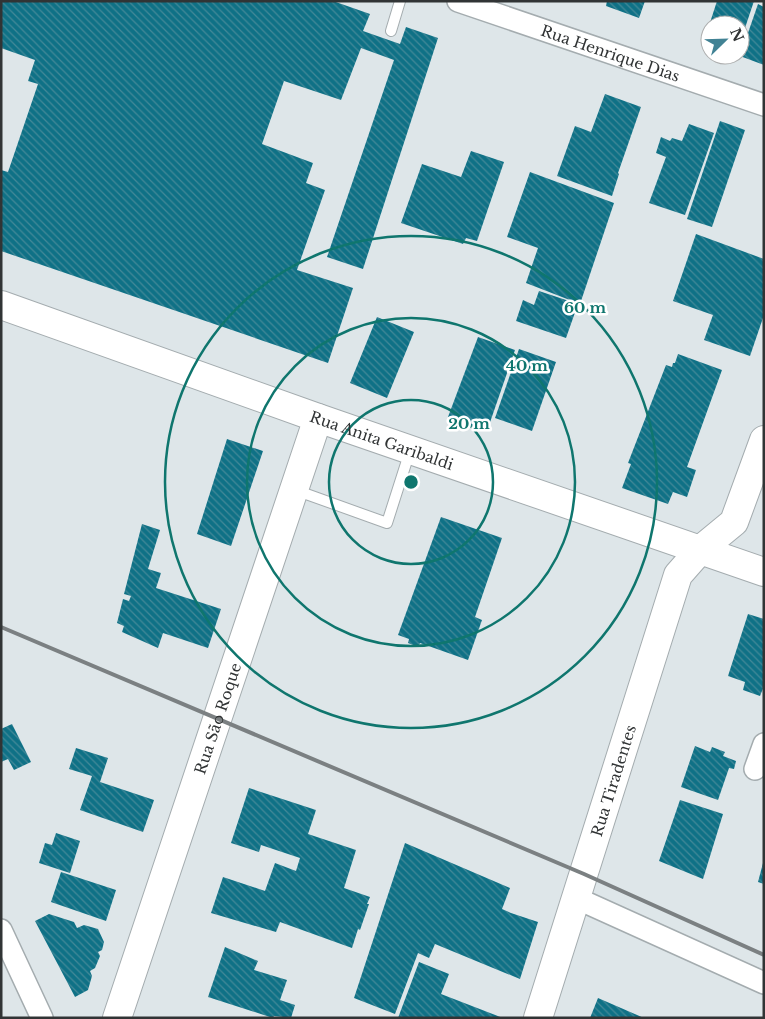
<svg xmlns="http://www.w3.org/2000/svg" width="765" height="1019" font-family="'Libre Baskerville',serif">
  <style>
    .building { fill: url(#building-back-hatch) }
    .lines { fill: none; stroke-linecap: round; stroke-linejoin: round }
    .lane-casing { stroke: #a4acaf; stroke-width: 12 }
    .street-casing { stroke: #a4acaf; stroke-width: 24 }
    .secondary-casing { stroke: #a4acaf; stroke-width: 30 }
    .primary-casing { stroke: #a4acaf; stroke-width: 30 }
    .lane { stroke: #fff; stroke-width: 10 }
    .street { stroke: #fff; stroke-width: 21 }
    .secondary { stroke: #fff; stroke-width: 28 }
    .primary { stroke: #fff; stroke-width: 28 }
    .rail { stroke: #7b8082; stroke-width: 4 }
    .ring { fill: none; stroke: #0f766e; stroke-width: 2.5 }
    .labels { text-anchor: middle; dominant-baseline: central; stroke-width: 5; stroke-linejoin: round; paint-order: stroke }
    .street-label { font-size: 15px; fill: #313435; stroke: #fff }
    .centre { fill: #0f766e; stroke: #fff; stroke-width: 2.5 }
    .ring-label { font-size: 15px; text-anchor: middle; font-weight: bold; fill: #0f766e; stroke: #fff; stroke-width: 5; stroke-linejoin: round; paint-order: stroke }
  </style>
  <defs>
    <pattern id="building-back-hatch" width="6" height="6" patternUnits="userSpaceOnUse" patternTransform="scale(1.25)"><rect width="6" height="6" fill="#0f7186"/><path d="M-1 5l2 2M0 0l6 6M5-1l2 2" fill="none" stroke="#448998"/></pattern>
  </defs>
  <rect width="100%" height="100%" fill="#dee6e9"/>
  <path class="building" d="M1,1H333L370,14L363,31L400,44L406,27L438,38L363,269L327,257L394,60L361,48L341,100L284,81L262,144L313,163L306,183L325,190L297,270L353,288L328,363L1,251V170L8,172L38,84L28,81L35,60L1,48Z
    M607,1H645L639,18L606,6Z
    M717,1H754L740,43V25H710V40L705,38Z
    M758,4L764,7V65L740,56Z
    M605,94L641,107L618,173L619,174L612,196L557,176L575,126L591,132Z
    M720,121L745,130L712,227L687,219Z
    M689,124L714,133L685,215L649,203L666,157L656,153L661,137L670,141L672,138L682,141Z
    M471,151L504,162L477,241L466,238L463,244L401,223L422,164L461,177Z
    M530,172L614,203L580,304L526,283L538,248L507,237Z
    M696,234L764,259V315L750,356L704,340L713,315L673,301Z
    M539,291L578,304L566,338L516,321L523,300L534,305Z
    M377,317L414,332L387,398L350,383Z
    M478,337L515,350L487,431L448,417Z
    M519,349L556,362L532,431L495,418Z
    M678,354L722,370L687,467L696,470L687,497L673,492L668,504L622,488L631,464L628,463L666,365L672,367L673,363H675Z
    M227,439L263,451L231,546L197,534Z
    M441,517L502,538L475,617L482,620L468,660L420,643L418,647L408,643L409,639L398,635Z
    M142,524L160,530L148,569L161,573L156,588L221,609L208,648L163,633L158,648L122,632L124,626L117,623L123,599L129,601L131,596L124,594Z
    M748,614L764,619V686L760,696L743,690L745,682L728,676Z
    M12,724L31,762L14,770L8,759L1,762V729Z
    M695,746L710,752L712,747L725,752L723,756L736,761L734,769L729,768L718,800L681,787Z
    M76,748L108,758L100,782L154,800L143,832L80,810L92,776L69,769Z
    M249,788L316,810L308,834L356,850L344,888L370,897L367,904H369L360,930L358,929L352,948L280,922L276,932L211,913L223,877L265,891L275,863L296,871L300,858L261,845L259,852L231,843Z
    M680,800L723,814L703,879L659,861Z
    M56,833L80,841L70,873L39,863L45,843L52,845Z
    M405,843L510,888L502,909L511,913L538,922L520,979L435,944L429,958L418,953L395,1014L354,998Z
    M763,863H764V884L758,882Z
    M61,872L116,890L106,921L51,902Z
    M49,914L74,922L77,928L84,925L98,929L104,942L102,950L98,952L100,956L95,968L90,971L92,976L88,990L75,997L35,921Z
    M225,947L258,961L254,970L287,980L280,1000L295,1005L291,1018L274,1016L273,1018L208,997Z
    M419,962L449,974L441,994L503,1018H398Z
    M598,998L644,1018H590Z"/>
  <g class="lines">
    <defs>
      <path id="lane" d="M391,31L400,1
        M295,490L387,523L410,451"/>
      <g id="street">
        <path id="s1" d="M458,1L764,105"/>
        <path d="M755,769L764,744"/>
        <path d="M576,898L764,983"/>
        <path d="M1,930L42,1018"/>
      </g>
      <g id="secondary">
        <path id="s2" d="M117,1018L318,418"/>
        <path id="s3" d="M538,1018L678,575L700,550"/>
      </g>
      <g id="primary">
        <path id="s4" d="M1,305L318,418L764,572"/>
        <path d="M700,550L734,522L764,440"/>
      </g>
    </defs>
    <use href="#lane" class="lane-casing"/>
    <use href="#street" class="street-casing"/>
    <use href="#secondary" class="secondary-casing"/>
    <use href="#primary" class="primary-casing"/>
    <use href="#lane" class="lane"/>
    <use href="#street" class="street"/>
    <use href="#secondary" class="secondary"/>
    <use href="#primary" class="primary"/>
    <path class="rail" d="M1,627L584,874L764,955"/>
  </g>
  <g class="ring">
    <circle cx="411" cy="482" r="82"/>
    <circle cx="411" cy="482" r="164"/>
    <circle cx="411" cy="482" r="246"/>
  </g>
  <g class="labels">
    <g class="street-label">
      <text stroke="none"><textPath href="#s1" startOffset="161">Rua Henrique Dias</textPath></text>
      <text stroke="none"><textPath href="#s4" startOffset="404">Rua Anita Garibaldi</textPath></text>
      <text stroke="none"><textPath href="#s2" startOffset="316">Rua São Roque</textPath></text>
      <text stroke="none"><textPath href="#s3" startOffset="249">Rua Tiradentes</textPath></text>
    </g>
  </g>
  <circle cx="411" cy="482" r="8" class="centre"/>
  <g class="ring-label">
    <text x="585" y="313">60 m</text>
    <text x="527" y="371">40 m</text>
    <text x="469" y="429">20 m</text>
  </g>
  <rect width="765" height="1019" fill="none" stroke="#313435" stroke-width="5"/>
  <g transform="translate(725 40) rotate(67)"><circle r="24" fill="#ffffff" stroke="#adaeae"/>
  <path d="M0-4L9 19L0 12L-9 19Z" fill="#418294"/>
  <text y="-8" font-size="14" font-weight="bold" text-anchor="middle" fill="#313435">N</text>
  </g>
</svg>
